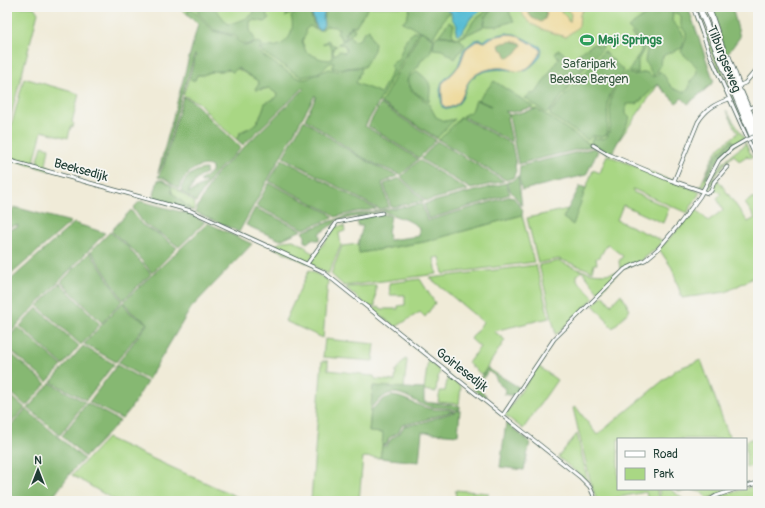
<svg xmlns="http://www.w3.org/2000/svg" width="765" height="508" font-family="Pangolin,sans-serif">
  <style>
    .green { fill: #a9d784; stroke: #648a5c }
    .forest { fill: #86b872; stroke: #527a53 }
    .sand { fill: #eeda9e; stroke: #868c69; fill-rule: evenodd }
    .water { fill: #56bcd4; stroke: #3a7c84 }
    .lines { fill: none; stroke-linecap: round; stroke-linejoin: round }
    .minor-casing { stroke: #3e574d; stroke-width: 4.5 }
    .highway-casing { stroke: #3e574d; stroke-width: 7 }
    .minor { stroke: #fff; stroke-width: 3 }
    .highway { stroke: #fff; stroke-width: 5.5 }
    .minor-bridge-casing { stroke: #3e574d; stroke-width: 4.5; stroke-linecap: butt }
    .minor-bridge { stroke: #fff; stroke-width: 3 }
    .labels { text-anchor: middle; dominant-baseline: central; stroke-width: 3.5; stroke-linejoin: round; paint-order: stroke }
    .leisure-label { font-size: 13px; font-weight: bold; fill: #27864d; stroke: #f6f6f2; text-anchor: start }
    .street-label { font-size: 13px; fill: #1f3d34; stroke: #f6f6f2 }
    .park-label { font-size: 13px; fill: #3b5c44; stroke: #f6f6f2 }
  </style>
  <rect width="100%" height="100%" fill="#f6f6f2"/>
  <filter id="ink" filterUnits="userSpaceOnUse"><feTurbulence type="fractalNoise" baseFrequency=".025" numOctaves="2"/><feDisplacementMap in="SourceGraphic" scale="8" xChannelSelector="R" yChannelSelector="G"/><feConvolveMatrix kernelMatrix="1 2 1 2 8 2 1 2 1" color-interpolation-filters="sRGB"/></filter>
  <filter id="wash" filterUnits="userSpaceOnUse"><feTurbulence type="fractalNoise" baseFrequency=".012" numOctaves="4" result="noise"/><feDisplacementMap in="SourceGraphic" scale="16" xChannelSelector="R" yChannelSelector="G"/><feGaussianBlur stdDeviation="0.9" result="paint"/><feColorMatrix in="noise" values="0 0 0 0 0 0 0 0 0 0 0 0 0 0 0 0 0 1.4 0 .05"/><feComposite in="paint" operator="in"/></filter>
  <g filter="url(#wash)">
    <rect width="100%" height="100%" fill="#f0ebd8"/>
    <path class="green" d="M7,7H34L38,13L7,130Z
      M179,7H686L714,82L688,104L682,98L676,103L658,85L610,153C568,136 532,109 495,82L473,111L439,140L379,102L365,126L200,25Z
      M695,7H696L747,132C727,91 709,50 695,7Z
      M236,68L258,81L259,85L256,88L261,90L269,88L277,94L276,98L265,103L261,115L255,125L240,132L239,137L236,139L214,120L199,103L183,95L189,78L192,80H195L197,75C206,76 210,71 217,71C222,71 224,71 228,69L233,72Z
      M24,78L79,94L72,122L74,124L73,127L71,126L68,138L42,131L33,166L7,158V142Z
      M726,110L745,139L735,145L733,140C718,150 711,162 705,178L707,180L704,186L700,187L713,157L720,147L738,133Z
      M745,142L752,157L749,158L747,156L739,161L734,155L725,163L714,178L715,179L709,192L706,191L705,188L707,185L709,184C719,166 726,157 744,146Z
      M42,146L49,148L46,165L51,167L50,171L36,167Z
      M607,155L700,192L699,194L687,213L633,189V192L669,208L663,223L623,205L617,220L663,241C651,254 639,264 620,269L619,261L623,256L607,244L600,257L596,258L597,264H594L592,271L559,259L538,263L527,218L568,209L563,218L586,188L593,170L600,173Z
      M718,180L748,222L755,218L745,203L752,198L758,197V271L751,279L726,292L682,298L672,268L659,249L679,228L694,207L708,221L723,210L717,198L721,194L714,189L715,184Z
      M171,185L194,202L195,205L193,211L172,193Z
      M522,215L534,262L443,274L440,257L434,258L437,274L344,286L331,274L342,246L358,244L360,253L424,242Z
      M336,224L337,227L344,226L345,231L339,233L341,245L328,274L310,264V262L330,235Z
      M293,240L307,247L306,249L314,254L307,263L272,247L283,241Z
      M559,261C582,271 594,277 619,272L599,293L582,271L577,275V280L594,298L556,335L539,265Z
      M536,265L549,318L494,331L505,340L482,375L468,363L480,347L471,339L483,322L430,278Z
      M309,270L328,280L323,338L285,321Z
      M420,279L435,303L425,317L420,312L396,327L372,309L380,307L381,309H398V306L405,305V295H390L389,283Z
      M376,285L375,306L369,307L346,288L348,287Z
      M621,294L630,310L613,328L607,322L608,321L593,305L603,295L611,305Z
      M325,339L375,344L373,361L323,357Z
      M405,359L407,360L404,388L373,386L369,431L384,433L380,458L363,457L359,501H311L322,361H328V370L362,374L363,375L374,376L375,379L395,381L396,371Z
      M428,360L440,371L437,381L436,392L424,390Z
      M701,360L730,439H618V489H657L658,501H648L646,492L610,499V501H597L591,484L573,408L576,407L597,435L677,369Z
      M538,366L557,380L523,429L505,415Z
      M448,376L461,387L459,404L438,402L440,391H445Z
      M577,434L588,482L558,457Z
      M756,437L758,442V479L754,465L746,468V441Z
      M107,438L244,500L116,501L72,475Z
      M758,485V501H722L720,496Z
      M659,489H670L686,501H660Z
      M675,489H732L708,499L701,492L692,490L678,492Z
      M456,490L488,493V501H455Z"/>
    <path class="forest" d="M190,7L213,31L232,36L245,46L258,42L262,44L259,51L262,55L294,76L301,79H306L329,69L338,71L351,68H362L356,83L381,93L392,71L391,63L398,60L406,39L414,32L419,30L402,22L407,18L410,7H441L451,12L446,16L433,37L421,31L434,39L430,54L422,59L418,67L409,75L407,81L412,91L429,104L436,117L445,121L455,119L437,138L381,103L421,31L420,30L365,126L418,159L401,175L377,165L358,155L305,119L316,97L315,95L239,232L195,212L215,175L304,89L303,88L243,145L236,139L239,137L240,133L255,125L261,115L265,103L276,98L277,94L269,88L256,90L255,88L259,85L258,81L238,68L233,72L228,69C224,71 222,71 217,71C210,71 205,76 197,75L195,80H192L189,78L196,55L195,54L181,97L163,164L158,173L198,24L187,14Z
      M196,7C219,7 213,7 228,24C236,23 249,18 254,13L253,11L261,7H291L293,8L300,7L301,8L285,17L287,15C280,8 274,6 264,9L269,19L265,22L254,20L250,21V30L255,40L252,43L246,45L234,35L214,30L199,14Z
      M325,7H369C364,14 360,19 356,26L350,27L355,29L353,33L350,35L352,40L355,41L360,39L363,33L369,29L372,40L375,44L374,50L364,67C353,66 342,70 332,68L334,63C328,62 328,65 324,69C320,73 306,77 301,77L262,52L261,49L263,46C283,51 297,35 291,16L300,11H309L316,30L310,26L305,30L306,34L302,41L306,52L321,59L331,60L332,58V49L328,42L323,45V43L328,40L333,45L337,46L334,47L333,51L334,55L340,51L345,53L346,52L345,45L338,44L348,38L349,37L346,34L350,28L345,34L347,38L342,40L337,33L339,29L338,28L337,29L335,27L326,26L322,30H318L311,14L318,29L320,30L324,23L323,19L327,9Z
      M487,7H493L486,15L483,27L460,38L439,35L449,22L454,25L452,33L454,37L457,38L462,36L466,33L474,20L484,13Z
      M495,7H509L510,14L514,21L498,26H485C483,19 489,12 495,7Z
      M681,7H688L714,82L688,104L682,98L676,103L658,84L637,104H626V114L630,118L611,155L591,142L593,138L603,139L607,137C614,124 608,111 611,98C613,89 620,81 625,73L627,72L634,75L646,72L653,77L657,76L659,71C670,78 665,88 683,92L689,89L690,82L696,75L697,70L696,66L681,52L686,40V33L681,26V16L679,14L675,13L672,10Z
      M712,7H732L740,37L726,56Z
      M529,8L533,9L543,8L546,12L545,19L541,22C534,20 529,16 527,9Z
      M655,8L662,11H670L673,13L672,21C681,32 687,33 682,48L664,55L660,62L661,65L654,76L653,75L645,61L648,43L632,32L628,28Z
      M631,34L647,44L638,60V73H634L629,71L641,51C642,43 636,40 631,34Z
      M437,36H445L460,39L465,45L455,59L442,50L433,49L434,40Z
      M511,41L519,43L522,45L516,53L509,58L506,56L504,51L500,49L499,48L501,43Z
      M595,43L598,47L602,44L603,48L583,70L578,64L579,60L577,55Z
      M558,50H560L582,71L549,112L546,113L525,98L532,93L533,94L536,93L559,58L555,54Z
      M604,51L624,71C618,80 610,91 608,102C607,114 609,122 607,134L602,137L592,136L588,140L550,115V113Z
      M417,71C432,83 431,83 429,102C421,95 406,90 409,77Z
      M494,81L534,107L513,112L504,111L509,114L507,118L512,142L462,116L472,111L476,100L491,106L478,100Z
      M183,97C198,102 201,111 212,121C222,130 232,138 241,148L214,174L196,202L181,191C182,179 194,169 206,169V173L196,180L188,193C194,190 199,187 205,184L206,181L202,182L200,181L212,171V167C199,160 181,177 179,189L164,178L158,177L164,165Z
      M380,104L436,140L419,158L368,126Z
      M537,109L592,146L518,164L509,115Z
      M461,117L512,144L516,165H515L516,171L513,178L506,180L439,140Z
      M304,120C334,141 364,162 398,176L382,183L389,207L379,209L283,157Z
      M733,140L735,145C721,154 714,165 707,180L705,179L717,155Z
      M437,141L504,181L471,189L421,159Z
      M594,148L598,151L586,175L522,190L519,178L520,166Z
      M282,159L376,209L355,212L335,217L330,212L269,181Z
      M419,160L468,190L426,201L401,177Z
      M518,176L522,206L510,190L507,182L512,181Z
      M400,178L424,201L391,207L384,184Z
      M158,180H163L171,185L172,193L193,211L153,199Z
      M269,183L329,213L333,218L304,229L256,206Z
      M506,183L510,194L428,219L424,204Z
      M580,186L586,188L573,225L563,218Z
      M511,196L513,197L523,210L522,215L424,242L359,253L358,244L363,226H358L357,218L383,214L391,216L388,232L389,240L419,236V228L416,225L409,221L382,211L336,221L333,225C327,227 325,231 319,233L320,237L319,240H315L312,239L307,243L305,242V236L302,232L320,225L350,215L422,204L427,221Z
      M140,201L189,214L205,222L179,247L164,236L144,224L133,208Z
      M14,207L71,222L7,278V230L18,227V225L7,227V220Z
      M255,208L302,230L280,240L246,225Z
      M131,210L142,225L160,235L177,248L152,273L133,250L111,231Z
      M74,223L105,233L7,336V283Z
      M208,223L252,244L191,308L148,380L118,363L148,323L131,312L124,301Z
      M110,232L127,246L151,274L123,300L91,251Z
      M90,252L122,301L102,323L61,282Z
      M60,283L100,324L81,345L38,306Z
      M123,302L130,313L147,323L116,362L84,344Z
      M37,308L79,346L63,365L20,326Z
      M18,327L62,366L47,382L7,347V339Z
      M83,346L114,364L86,400L51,382Z
      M7,350L46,384L26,406L7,389Z
      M117,365L147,382L129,411L122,419L89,402Z
      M487,368L520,388L515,395H508L504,394L506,392L504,388L498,383L495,376L488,371L477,388L486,395L484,398L473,389Z
      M50,383L85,402L60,435L28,408Z
      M373,386L424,389V402L460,406V409L455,410C446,406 437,409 427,406C416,403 404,392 392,393C384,394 377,403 371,407Z
      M7,392L25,408L7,427Z
      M391,396C405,396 417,407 431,409C438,410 446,408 453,411L421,421L402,425L399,432L389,438L387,444L382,445L383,433L369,432L371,410L384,399Z
      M87,403L120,421L85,457L62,436Z
      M26,409L84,459L72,471L50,501H16L7,490V430Z
      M460,410L458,435L422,432L419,462L380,458L382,446H387L391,439L400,433L404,426L421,423Z
      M506,423L530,442L524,470L500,467Z"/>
    <path class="sand" d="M520,7H559C560,14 567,14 568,21L570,22L571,14L565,7L572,8L573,7H585L580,14L579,26L566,37C550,32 523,26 520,7ZM528,8L533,9L543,8L547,13L545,19L541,22L532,18L529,14Z
      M507,34L516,35L540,48L541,52C536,59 532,65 525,70C518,74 509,68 502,68C493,67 480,71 473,77C462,85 466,104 450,108C446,108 444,108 442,105V84C446,78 453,74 457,68C466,57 461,47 478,40L484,42L492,37ZM513,41L521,43L522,45L516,53L509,58L506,56L504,51L500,49L499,45L503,43Z"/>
    <path class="water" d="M311,7H317L315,11L318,13L320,11L319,7H325L323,19L324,25L321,29L319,30C314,23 312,15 311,7Z
      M441,7H452L458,10L468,7H483C481,12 478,13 473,16C467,21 465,31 458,35L456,33L457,25L452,19L451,12Z
      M507,33L517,35L541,47C545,57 531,67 524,71L533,64L541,52V49L515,34H507L492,37L485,42L478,40L465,49L460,64L452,74L442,83L441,91L443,106L448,108C466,103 461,92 470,80C477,70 500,65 511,70C502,69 495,69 486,71C481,73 476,74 472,78C461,89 468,103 448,109L442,107L440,89L442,82L453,72L458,66L464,49L475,40L480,39L484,41L489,37Z"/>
  </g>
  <g filter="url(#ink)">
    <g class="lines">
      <defs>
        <path id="minor" d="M693,7L711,57L758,162
          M729,56L740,86
          M740,85L745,83L758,68
          M742,92L758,129
          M749,108L758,105
          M593,145L608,154L667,179L708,193L711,191L714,182L727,167
          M7,160L191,211L322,271L580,477L590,487L596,501
          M674,181L698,122C706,109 715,104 729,99
          M307,264L337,222L382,213
          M503,415L554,339L625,269L645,260L658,249L681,222L700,196L719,160L732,148L746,140
          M746,486L758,483
          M708,501L716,496L736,489"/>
        <path id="highway" d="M699,7L758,150
          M708,7L724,54L758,137"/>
      </defs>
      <use href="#minor" class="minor-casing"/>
      <use href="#highway" class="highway-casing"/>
      <use href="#minor" class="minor"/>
      <use href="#highway" class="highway"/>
      <defs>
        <path id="minor-bridge" d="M746,140L758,135"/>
      </defs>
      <use href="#minor-bridge" class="minor-bridge-casing"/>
      <use href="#minor-bridge" class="minor-bridge"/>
    </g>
  </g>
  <defs>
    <symbol id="stadium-bare" viewBox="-9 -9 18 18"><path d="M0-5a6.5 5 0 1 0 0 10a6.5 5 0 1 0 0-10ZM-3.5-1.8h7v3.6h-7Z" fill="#2e9e5b" stroke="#f6f6f2" stroke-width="2.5" paint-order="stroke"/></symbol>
  </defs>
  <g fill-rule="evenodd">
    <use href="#stadium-bare" x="577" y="30" width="20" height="20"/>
  </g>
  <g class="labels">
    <g class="leisure-label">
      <text x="598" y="40">Maji Springs</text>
    </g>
    <g class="street-label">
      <text transform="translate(724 59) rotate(68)">Tilburgseweg</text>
      <text transform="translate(81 170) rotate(15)">Beeksedijk</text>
      <text transform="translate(462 370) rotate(38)">Goirlesedijk</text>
    </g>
    <g class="park-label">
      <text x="589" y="64">Safaripark<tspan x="589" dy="15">Beekse Bergen</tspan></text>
    </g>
  </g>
  <rect width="765" height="508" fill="none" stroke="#f6f6f2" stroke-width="24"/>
  <rect x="617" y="438" width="130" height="52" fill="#f6f6f2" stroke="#a0aca6"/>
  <rect x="625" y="451" width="20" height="6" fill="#ffffff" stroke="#a0aca6"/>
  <text x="653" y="458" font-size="12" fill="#1f3d34">Road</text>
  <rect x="625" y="468" width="20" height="12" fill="#a9d784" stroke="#a0aca6"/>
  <text x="653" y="478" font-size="12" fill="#1f3d34">Park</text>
  <g transform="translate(38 470)" stroke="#f6f6f2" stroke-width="3" paint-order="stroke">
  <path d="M0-3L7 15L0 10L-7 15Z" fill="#1f3d34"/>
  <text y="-6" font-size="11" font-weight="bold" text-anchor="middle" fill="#1f3d34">N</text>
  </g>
</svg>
